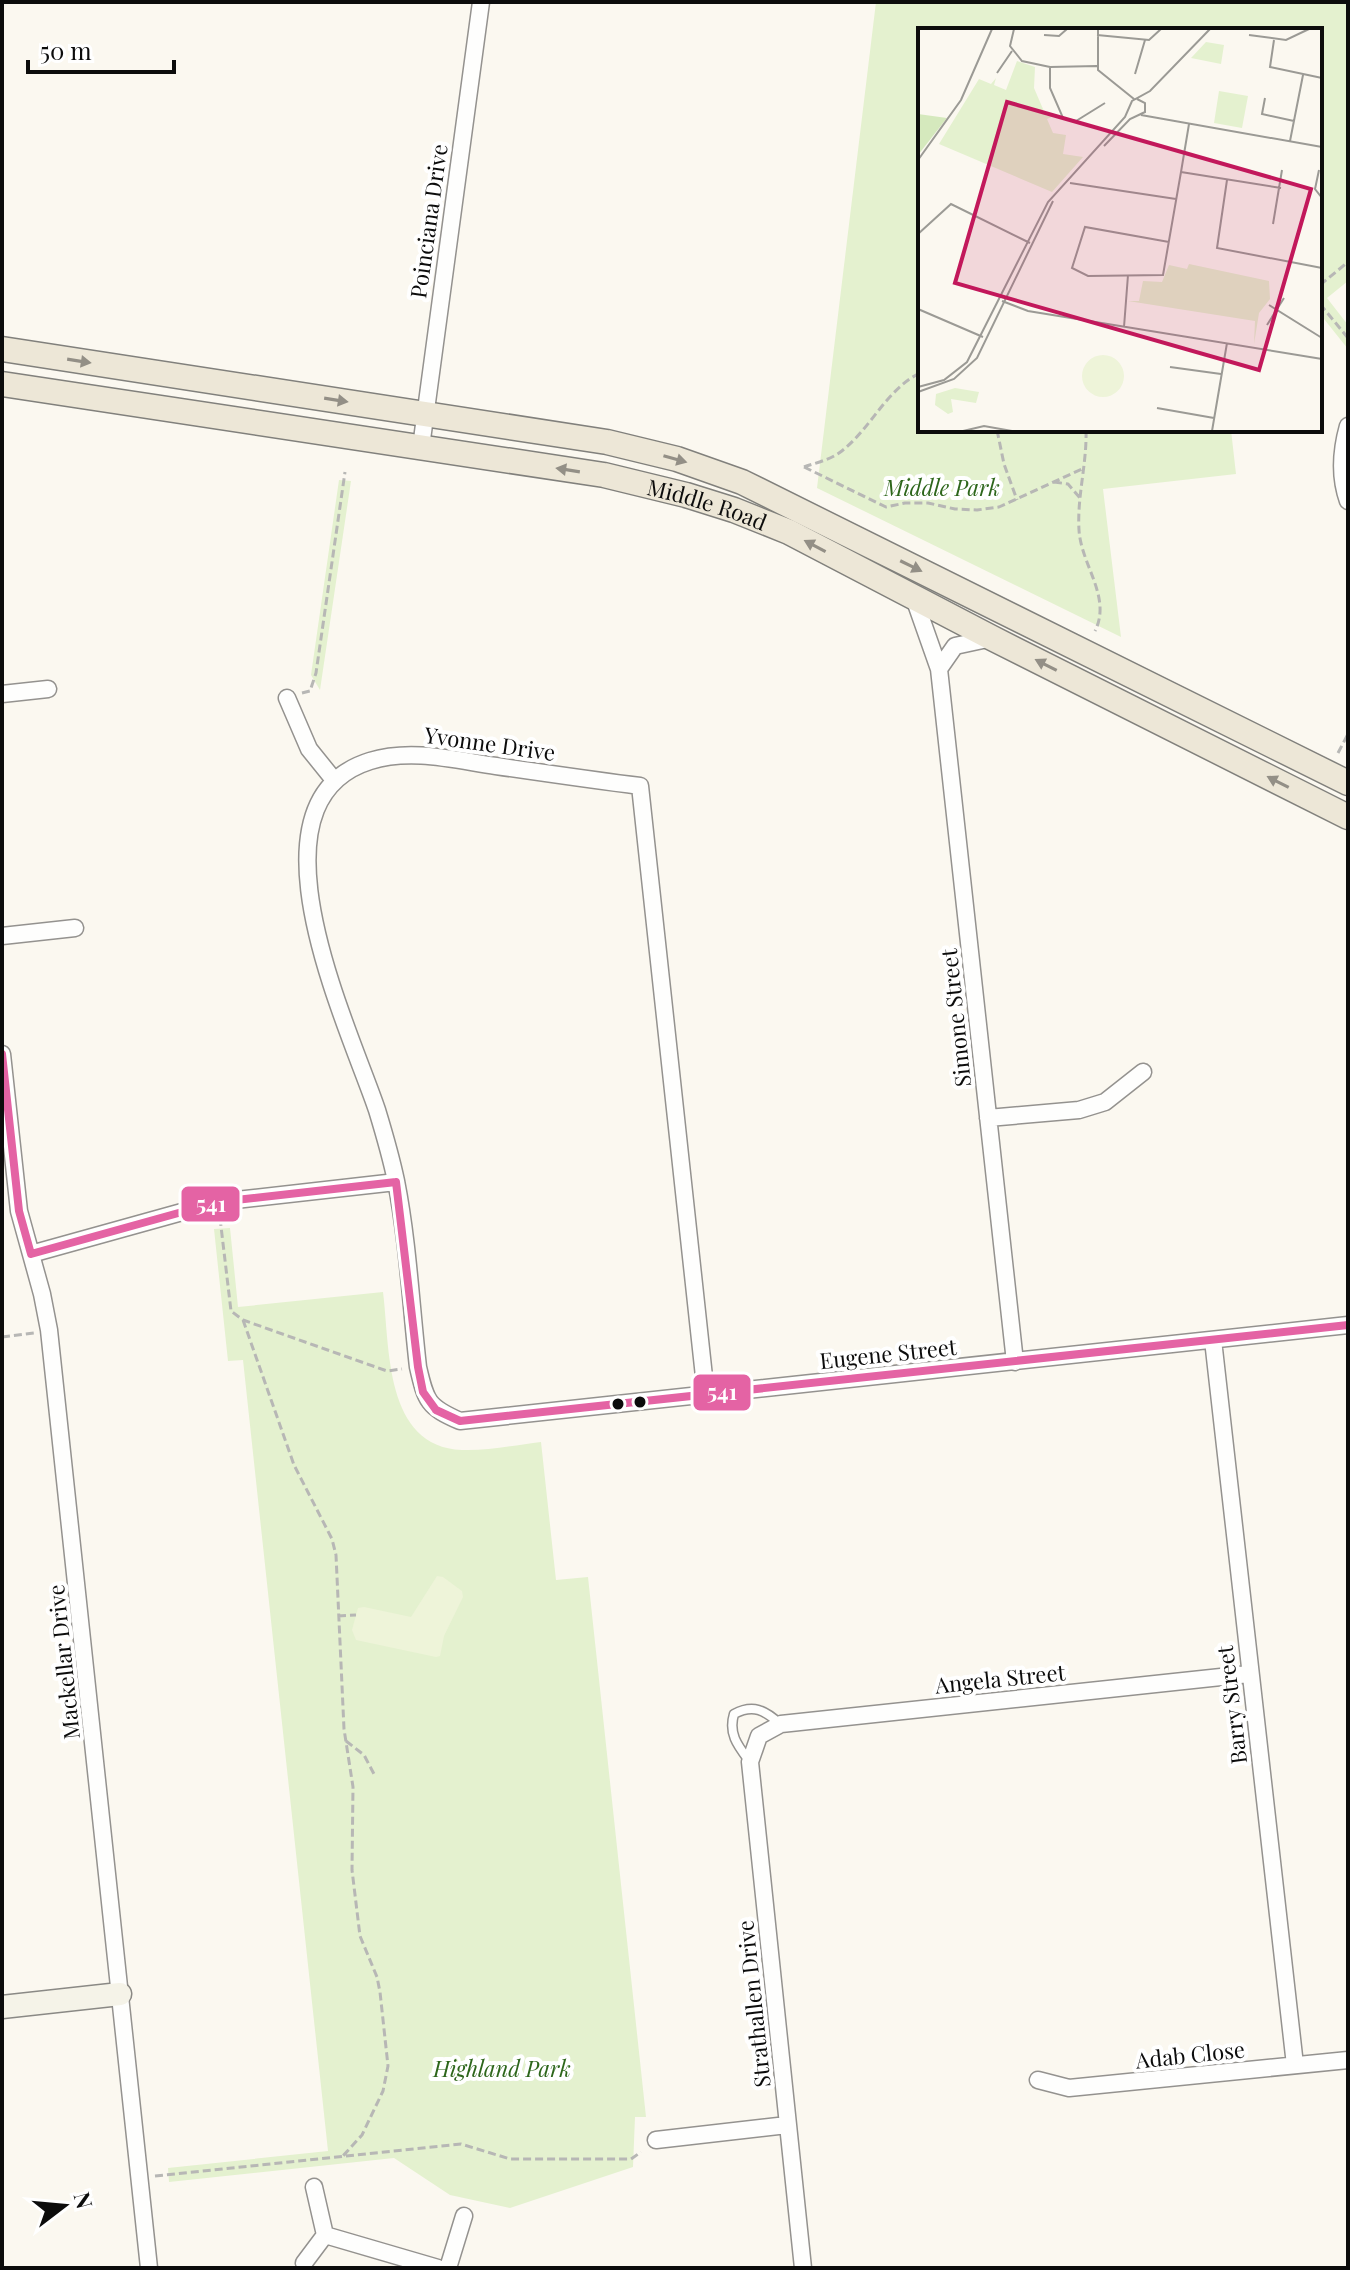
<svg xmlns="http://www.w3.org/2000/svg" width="1350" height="2270" font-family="'Playfair Display',serif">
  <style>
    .green { fill: #e4f1cf }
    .pitch { fill: #eef4d9 }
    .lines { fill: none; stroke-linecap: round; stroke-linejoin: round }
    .lane-casing { stroke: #94928f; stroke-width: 11 }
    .street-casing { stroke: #94928f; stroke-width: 19 }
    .secondary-casing { stroke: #8a8985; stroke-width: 25 }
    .primary-casing { stroke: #81807c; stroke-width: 27 }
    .path { stroke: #b7b7b5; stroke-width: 3; stroke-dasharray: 8 4; stroke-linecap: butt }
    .lane { stroke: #fefefd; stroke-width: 8 }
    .street { stroke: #fefefd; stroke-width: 16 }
    .secondary { stroke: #f5f3e8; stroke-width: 22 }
    .primary { stroke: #ede7d7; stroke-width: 24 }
    .bus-1-casing { stroke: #fff; stroke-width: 14 }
    .bus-1 { stroke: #e463a4; stroke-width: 8 }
    .oneway { fill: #938f86 }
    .bus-dot { fill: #0c0c0c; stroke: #fff; stroke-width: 3 }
    .labels { text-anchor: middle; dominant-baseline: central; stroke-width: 8; stroke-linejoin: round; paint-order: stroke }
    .street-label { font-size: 22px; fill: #0c0c0c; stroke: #fff }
    .park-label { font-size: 22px; font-style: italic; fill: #2d661b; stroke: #fff }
    .inset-road { fill: none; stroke: #9b9a95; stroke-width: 2 }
    .view { fill: #c2185b; fill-opacity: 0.15; stroke: #c2185b; stroke-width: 4 }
    .inset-edge { fill: none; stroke: #0c0c0c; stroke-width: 4 }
    .line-badge { stroke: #fff; stroke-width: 3 }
    .badge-label { font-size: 22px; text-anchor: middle; font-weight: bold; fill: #fff }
  </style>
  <rect width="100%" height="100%" fill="#fbf8f0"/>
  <path class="green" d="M876,2H1348V281L1327,298L1348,325V349L1320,314V30H920V430H1231L1236,474L1103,489L1121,637L817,488Z
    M339,480L351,481L320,690L311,675Z
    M230,1228L238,1307L383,1292C390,1347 384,1447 462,1450C487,1451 516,1445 541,1442L556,1580L588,1577L646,2117H635L633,2167L510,2208L450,2195L394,2158L169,2182L168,2168L328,2151L243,1360L228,1361L214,1229Z"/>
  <path class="pitch" d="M437,1576L443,1577L462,1591L463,1597L444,1636L440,1656L436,1657L356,1640L352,1630L358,1608L364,1607L411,1617Z"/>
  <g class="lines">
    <defs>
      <path id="lane" d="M750,1762C738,1746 728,1734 734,1714C753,1704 765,1710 780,1724"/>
      <path id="street" d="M1348,426C1341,451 1339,476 1348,501
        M421,447L481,2
        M914,598L939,669L1015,1362
        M939,669L955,646L992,638
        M2,694L48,689
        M287,698L309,749L334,780
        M2,936L75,928
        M2,1054L19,1211L42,1294L49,1330L149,2268
        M988,1118L1079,1110L1105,1102L1143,1072
        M31,1254L218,1202L396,1182
        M1213,1340L1295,2065
        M706,1395L640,786C592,780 544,773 496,766C455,760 411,748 370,761C239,802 350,1029 377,1110C384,1133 391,1157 396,1181C408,1242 411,1306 418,1367C426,1402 428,1407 460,1421L1348,1325
        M1038,2080L1069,2088L1348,2060
        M656,2140L787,2125
        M325,2235L438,2268
        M304,2263L325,2235L314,2187
        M448,2268L464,2216
        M803,2268L750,1762L759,1736L781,1724L1249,1674"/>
      <path id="secondary" d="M2,2007L120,1994"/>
      <g id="primary">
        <path d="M2,349L607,442L677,459L742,482L1348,783"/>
        <path id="s1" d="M2,384L604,475L686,495L734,510L789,532L992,638L1348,817"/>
      </g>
    </defs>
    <use href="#lane" class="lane-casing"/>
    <use href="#street" class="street-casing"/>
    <use href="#secondary" class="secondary-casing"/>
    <use href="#primary" class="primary-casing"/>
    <path class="path" d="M1320,285L1348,262
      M1320,304L1348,338
      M997,430L1004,464L1017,500
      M1086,430C1087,464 1077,496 1079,530C1081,565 1112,597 1095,631
      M804,467L886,507L905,503H928L955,509L977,510L999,507L1084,468
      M804,467C815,463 829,460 839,453C870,431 885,390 920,373
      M1054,482L1068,484L1080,498
      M302,693L310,691L316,673L345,472
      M1338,753L1348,734
      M220,1218L231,1311L243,1320L387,1371L402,1369
      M243,1320L294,1465L332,1539L336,1555L344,1729L353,1787L352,1870L360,1936L377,1977L380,1992L388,2066L383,2091L362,2135L342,2157
      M2,1337L34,1333
      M338,1616L356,1615
      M346,1741L364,1755L374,1774
      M155,2176L461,2144L510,2159H631L641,2152"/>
    <use href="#lane" class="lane"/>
    <use href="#street" class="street"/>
    <use href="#secondary" class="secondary"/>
    <use href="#primary" class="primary"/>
    <defs>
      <path id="bus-1" d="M2,1054L19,1211L31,1254
        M396,1182L418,1367L423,1392L436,1410
        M31,1254L218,1202L396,1182
        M436,1410L460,1421L1348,1325"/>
    </defs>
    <use href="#bus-1" class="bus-1-casing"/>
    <use href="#bus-1" class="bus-1"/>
  </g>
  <defs><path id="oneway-solid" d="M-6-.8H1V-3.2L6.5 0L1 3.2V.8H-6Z" transform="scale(2)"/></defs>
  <g class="oneway">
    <use href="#oneway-solid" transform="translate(79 361) rotate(9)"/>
    <use href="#oneway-solid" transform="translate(336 400) rotate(9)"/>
    <use href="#oneway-solid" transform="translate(675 459) rotate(16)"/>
    <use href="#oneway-solid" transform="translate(568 470) rotate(-171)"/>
    <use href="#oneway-solid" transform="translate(815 546) rotate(-152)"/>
    <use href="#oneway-solid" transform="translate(911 566) rotate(26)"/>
    <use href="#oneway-solid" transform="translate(1046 665) rotate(-153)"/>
    <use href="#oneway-solid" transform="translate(1278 782) rotate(-153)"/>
  </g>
  <g class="bus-dot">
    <circle cx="640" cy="1402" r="7"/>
    <circle cx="618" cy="1404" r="7"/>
  </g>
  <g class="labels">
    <g class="street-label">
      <text transform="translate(428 221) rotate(-82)">Poinciana Drive</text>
      <text stroke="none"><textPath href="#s1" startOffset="716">Middle Road</textPath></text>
      <text transform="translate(490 743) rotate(8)">Yvonne Drive</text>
      <text transform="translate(955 1018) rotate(-96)">Simone Street</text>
      <text transform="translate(888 1353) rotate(-6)">Eugene Street</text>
      <text transform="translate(63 1662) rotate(-96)">Mackellar Drive</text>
      <text transform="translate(1000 1678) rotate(-6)">Angela Street</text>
      <text transform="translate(1231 1705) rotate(-97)">Barry Street</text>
      <text transform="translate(753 2004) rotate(-96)">Strathallen Drive</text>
      <text transform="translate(1190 2054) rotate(-6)">Adab Close</text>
    </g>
    <g class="park-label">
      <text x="942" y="487">Middle Park</text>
      <text x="502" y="2068">Highland Park</text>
    </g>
  </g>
  <g transform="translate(918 28)">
    <rect width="404" height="404" fill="#fbf8f0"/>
    <path d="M288,14L306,17L303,36L273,30ZM99,33L117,39L116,60L128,88L140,86L129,91L135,105L148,107L145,126L165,129L134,164L21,116L61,51L73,56L78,50L76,57L88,62ZM301,63L330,68L324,100L296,95ZM271,236L351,253L352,271L341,285L336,316L337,293L210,273H221L225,253L244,254L251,237L269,241ZM37,360L61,364L58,375L33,371L35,384L30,386L17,377L18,366Z" fill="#e4f1cf"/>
    <path d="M0,86L29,90L0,127Z" fill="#d5e9bd"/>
    <path d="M164 348a21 21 0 1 1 42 0a21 21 0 1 1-42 0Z" fill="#eef4d9"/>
    <path class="inset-road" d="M96,1L92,18L104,33L132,39L179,38M180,1V42L216,71M126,7L141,8L149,1M179,7L231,12L243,1M331,7L368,12L391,1M356,12L352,39L404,50M132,39V60L145,90L158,93L187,75M79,45L94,23M217,46L227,12M347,70L344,86L376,93M223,87L404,119M372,113L385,47M186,118L212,91L227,84V75L219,71M0,132L43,72L74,1M401,142L397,161L404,170M263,144L363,160M309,152L299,220L404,240M152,155L258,171M355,196L364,142M0,206L33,176L112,215M251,214L167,199L154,240L170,248L245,247L263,144L271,96M84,273L110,283L404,331M351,277L404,310M0,281L65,309M349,297L366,270M206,299L210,247M252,339L303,346M0,359L26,352L49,334L130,174L207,89L214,73L232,63L292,1M0,364L36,351L59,330L135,173M239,380L296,390M45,403L66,398L94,403M294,403L309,315"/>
    <path class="view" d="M89,74L393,161L341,342L37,255Z"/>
    <rect width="404" height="404" class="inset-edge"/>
  </g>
  <g class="line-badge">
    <rect x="180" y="1185" width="61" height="38" rx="8" fill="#e463a4"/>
    <rect x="692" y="1373" width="60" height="39" rx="8" fill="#e463a4"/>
  </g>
  <g class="badge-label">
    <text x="211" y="1212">541</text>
    <text x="722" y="1400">541</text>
  </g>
  <rect width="1350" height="2270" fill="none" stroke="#0c0c0c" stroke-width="8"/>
  <g transform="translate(64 2206) rotate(74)" stroke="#ffffff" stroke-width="6" paint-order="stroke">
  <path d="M0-6L14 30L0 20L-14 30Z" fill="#0c0c0c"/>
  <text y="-12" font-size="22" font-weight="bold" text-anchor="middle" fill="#0c0c0c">N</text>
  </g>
  <path d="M28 60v12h146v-12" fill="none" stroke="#0c0c0c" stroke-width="4"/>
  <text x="40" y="60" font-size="24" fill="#0c0c0c" stroke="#ffffff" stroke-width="6" paint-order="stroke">50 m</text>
</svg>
